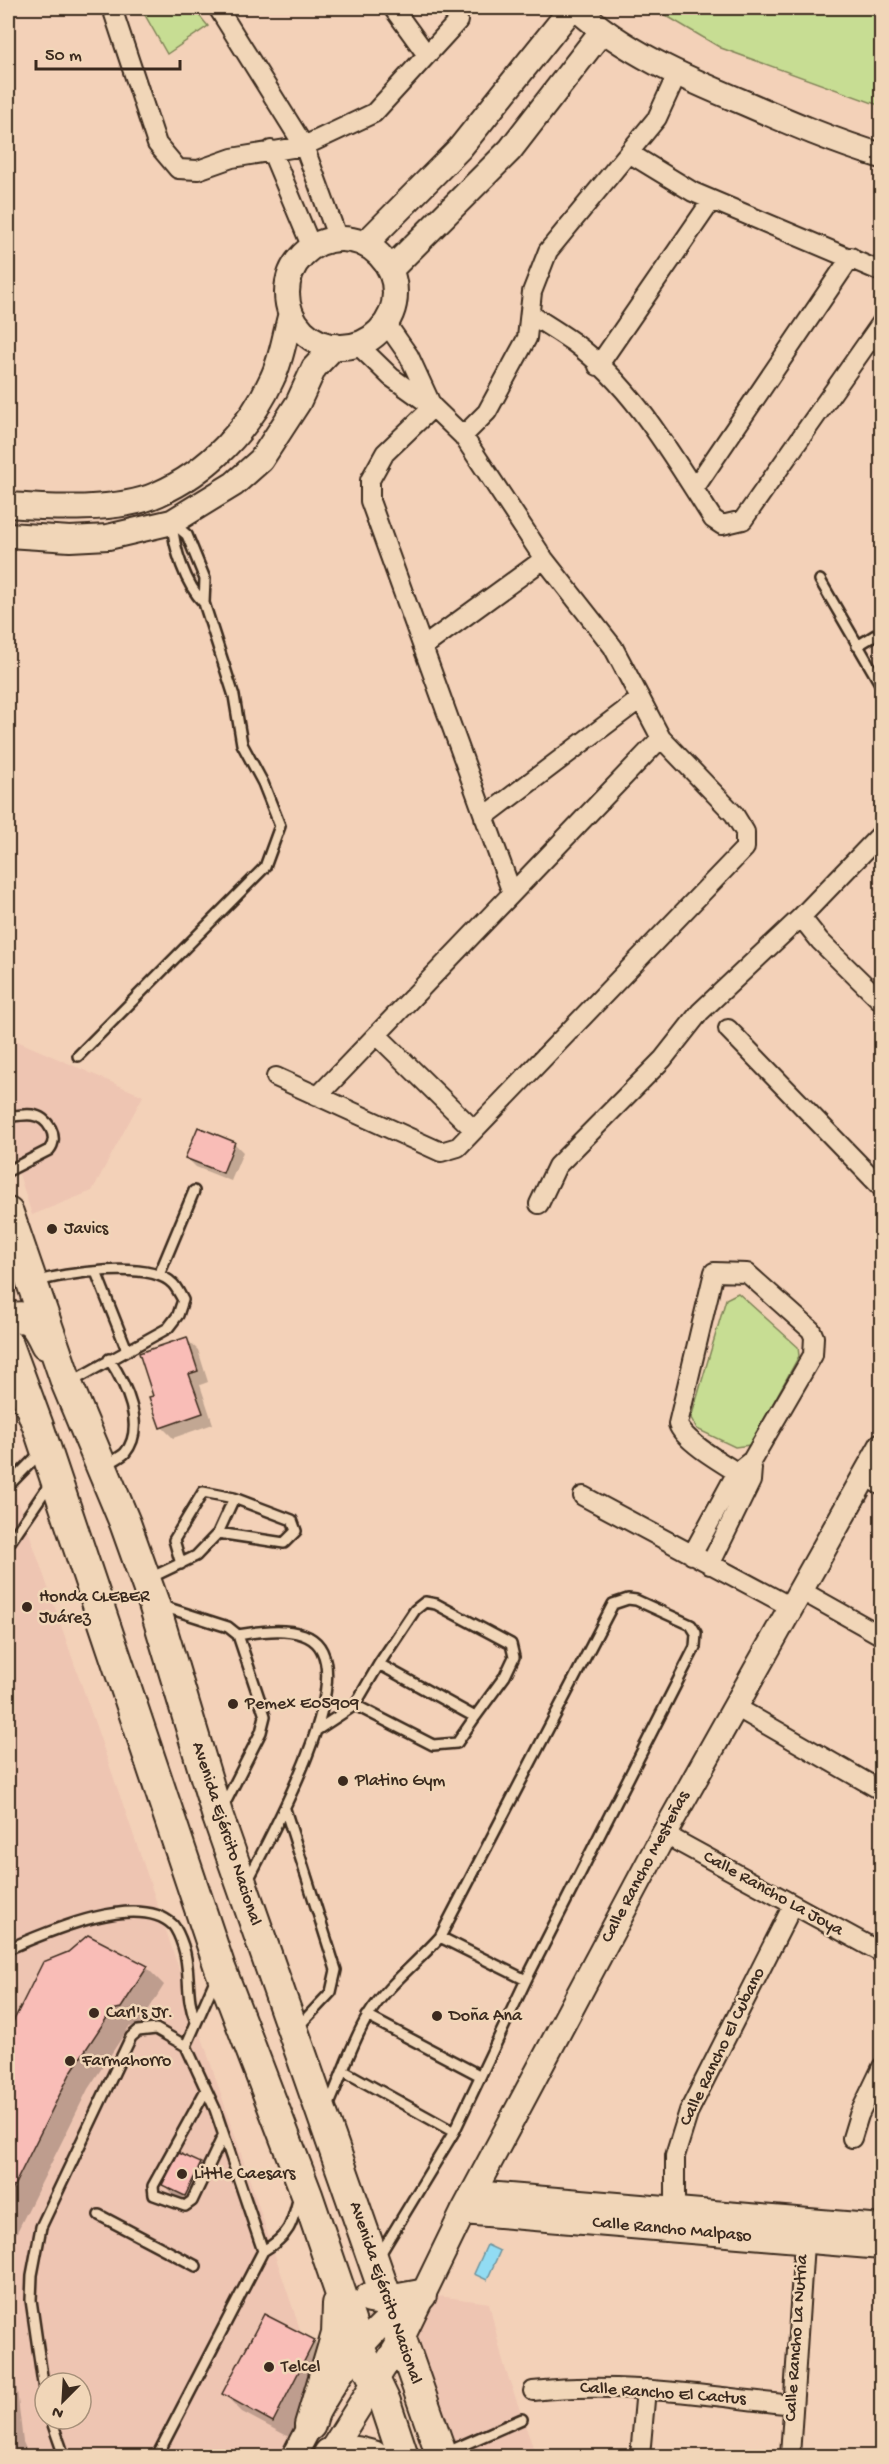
<svg xmlns="http://www.w3.org/2000/svg" width="889" height="2464" font-family="'Gochi Hand',sans-serif">
  <style>
    .built { fill: #eec5b2; fill-rule: evenodd }
    .green { fill: #c7dd93; stroke: #818458; stroke-width: 1.5 }
    .water { fill: #92dcf3; stroke: #6f959e; stroke-width: 1.5 }
    .shadow { fill: #0003 }
    .building { fill: #f9bdb7; stroke: #3b2a1e; stroke-width: 1.5 }
    .lines { fill: none; stroke-linecap: round; stroke-linejoin: round }
    .service-casing { stroke: #3b2a1e; stroke-width: 14 }
    .minor-casing { stroke: #3b2a1e; stroke-width: 22 }
    .tertiary-casing { stroke: #3b2a1e; stroke-width: 28 }
    .primary-casing { stroke: #3b2a1e; stroke-width: 34 }
    .service { stroke: #f1d6b8; stroke-width: 9 }
    .minor { stroke: #f1d6b8; stroke-width: 18 }
    .tertiary { stroke: #f1d6b8; stroke-width: 24 }
    .primary { stroke: #f1d6b8; stroke-width: 30 }
    .poi-dot { fill: #3b2a1e; stroke: #f1d6b8; stroke-width: 2 }
    .labels { text-anchor: middle; dominant-baseline: central; stroke-width: 5; stroke-linejoin: round; paint-order: stroke }
    .poi-label { font-size: 18px; fill: #3b2a1e; stroke: #f1d6b8; text-anchor: start }
    .street-label { font-size: 18px; fill: #3b2a1e; stroke: #f1d6b8 }
  </style>
  <rect width="100%" height="100%" fill="#f3d1b8"/>
  <filter id="ink" filterUnits="userSpaceOnUse"><feTurbulence type="fractalNoise" baseFrequency=".0167" numOctaves="2"/><feDisplacementMap in="SourceGraphic" scale="12" xChannelSelector="R" yChannelSelector="G"/><feConvolveMatrix kernelMatrix="1 2 1 2 8 2 1 2 1" color-interpolation-filters="sRGB"/></filter>
  <g filter="url(#ink)">
    <path class="built" d="M8,1037L143,1096L92,1191L32,1215L8,1139Z
      M8,1472L146,1871L319,2386L283,2456H8ZM45,2383H81V2419H45Z
      M430,2295L489,2303L503,2362L536,2456H456L437,2405L415,2322Z"/>
    <path class="green" d="M141,8H193L208,26L167,54Z
      M653,8H881V106L721,48Z
      M738,1293L798,1347L799,1356L750,1445L735,1447L697,1429L691,1418L726,1299Z"/>
    <path class="water" d="M487,2245L500,2251L487,2280L474,2274Z"/>
    <path class="shadow" d="M234,1143L243,1152L231,1181L196,1167L187,1158Z
      M186,1339L198,1350L208,1382L200,1385L213,1424L173,1438L162,1427L155,1397Z
      M44,1963L147,1968L164,1985L139,2025L129,2027L88,2089L16,2234L8,2311V2035Z
      M200,2164L209,2173L194,2203L172,2194L164,2185Z
      M8,2312L23,2442L29,2456H8Z
      M264,2316L314,2342L332,2359L291,2438L242,2412L224,2394Z"/>
    <path class="building" d="M198,1127L235,1142L223,1173L185,1158Z
      M187,1337L198,1371L189,1374L203,1413L160,1428L149,1397L153,1396L139,1353Z
      M88,1935L148,1966L121,2008L112,2010L71,2072L8,2198V2032L43,1962L68,1952Z
      M179,2153L201,2163L185,2196L162,2185Z
      M264,2314L315,2340L273,2422L222,2394Z"/>
    <g class="lines">
      <defs>
        <path id="service" d="M172,522C174,549 185,584 204,603
          M820,580L882,687
          M857,646L882,631
          M78,1056L265,867L280,826L263,783L242,744L234,696L204,603L205,579L187,535L174,524
          M8,1117C15,1116 24,1114 32,1115C48,1117 60,1137 49,1150L8,1171
          M96,1272L127,1350
          M159,1275L194,1191
          M35,1282C64,1273 151,1260 173,1284C177,1288 180,1295 183,1300L178,1315L168,1328L71,1382
          M104,1466C110,1462 120,1458 125,1453C147,1427 125,1383 109,1359
          M8,1486L41,1452
          M8,1545L51,1482
          M181,1564L174,1540L203,1492L234,1498L218,1533
          M150,1578L196,1556L218,1533L284,1543L296,1531L292,1520L234,1498
          M159,1605L228,1627L238,1635L265,1716L261,1732L223,1807
          M238,1635C261,1631 309,1623 322,1651C346,1700 271,1835 247,1882
          M379,1664L415,1610L425,1602L436,1604L511,1644L514,1657L505,1676L475,1717
          M317,1730L355,1705L379,1664L475,1717L457,1743L433,1745L355,1705
          M285,1809L336,1970L331,1992L297,2028
          M440,1937L526,1980
          M8,1949C45,1933 138,1891 173,1925C177,1930 181,1940 183,1946C192,1973 184,1994 196,2022
          M367,2016L479,2075
          M186,2046L216,1978
          M344,2071L454,2132
          M206,2090L153,2186L154,2195L185,2206L192,2201L223,2136
          M327,2109C340,2081 352,2041 368,2016C387,1985 416,1964 440,1937L613,1604L628,1599L636,1600L691,1625L696,1633L695,1647L526,1980L454,2132L379,2256
          M99,2215L196,2266
          M45,2397L31,2300L32,2275L41,2227L131,2037L138,2031L156,2029L186,2046L215,2109L263,2251
          M51,2419L64,2456
          M445,2453L522,2419
          M157,2456L263,2251C289,2236 292,2225 299,2196"/>
        <path id="minor" d="M112,8L157,144L178,169L198,170L232,158L304,146L374,113L458,21L457,8
          M218,8L304,146L338,239
          M393,8L427,55
          M271,150L312,248
          M629,153L693,192L882,272
          M530,314C544,323 559,332 573,342C634,387 673,457 713,519L722,525L743,520L882,322
          M386,323L409,356L432,406
          M598,366L712,200
          M433,407L385,453L370,480V501L512,893
          M463,436L487,412L527,338L532,292L548,251L657,118L677,74
          M694,489L851,257
          M423,647L544,559
          M484,817L640,699
          M882,833L801,917L820,941L882,1002
          M728,1029L882,1188
          M377,1035L474,1130
          M276,1077L441,1152L458,1147L745,848V832L734,814L661,738L613,647L544,559L463,436L433,407L391,377L357,344
          M318,1096L661,738
          M539,1204L557,1166L663,1059L700,1012L801,917
          M863,1475L882,1486
          M583,1496L791,1607
          M692,1555L737,1472L752,1460L813,1355L814,1337L811,1330L747,1273L714,1272L678,1424C684,1443 733,1469 751,1481
          M710,1565L751,1481L752,1468
          M800,1590L882,1636
          M734,1706L882,1791
          M664,1834L882,1953
          M852,2138L859,2115L882,2067
          M675,2222V2156L689,2111L793,1905
          M533,2391C619,2381 707,2396 793,2405
          M640,2456L646,2389
          M790,2456L805,2228"/>
        <path id="tertiary" d="M576,8C624,52 685,78 745,103C791,123 835,142 882,156
          M287 293a54 54 0 1 1 108 0a54 54 0 1 1-108 0Z
          M365,244L460,148L572,8
          M390,270L510,150L602,31
          M8,505C50,508 119,512 158,494C208,472 250,428 272,379C282,359 285,334 291,313
          M8,535L70,539L108,537L172,522L234,484L261,460L298,403L314,368L335,346
          M473,2193L882,2227
          M463,2212L882,2247
          M294,2456C321,2403 355,2339 406,2305
          M328,2456L401,2340L463,2212L664,1834L882,1445"/>
        <path id="primary" d="M8,1213L67,1384L125,1523L154,1604L218,1817L442,2456
          M8,1320C30,1311 37,1325 46,1344
          M8,1345L39,1429L220,1968L307,2195L360,2350L385,2402L403,2456
          M370,2298L388,2301L421,2295
          M310,2425L337,2334L338,2304
          M329,2454L357,2452L373,2456"/>
      </defs>
      <use href="#service" class="service-casing"/>
      <use href="#minor" class="minor-casing"/>
      <use href="#tertiary" class="tertiary-casing"/>
      <use href="#primary" class="primary-casing"/>
      <use href="#service" class="service"/>
      <use href="#minor" class="minor"/>
      <use href="#tertiary" class="tertiary"/>
      <use href="#primary" class="primary"/>
    </g>
  </g>
  <g class="poi-dot">
    <circle cx="52" cy="1229" r="6"/>
    <circle cx="27" cy="1607" r="6"/>
    <circle cx="233" cy="1704" r="6"/>
    <circle cx="343" cy="1781" r="6"/>
    <circle cx="94" cy="2013" r="6"/>
    <circle cx="437" cy="2016" r="6"/>
    <circle cx="70" cy="2061" r="6"/>
    <circle cx="182" cy="2174" r="6"/>
    <circle cx="269" cy="2367" r="6"/>
  </g>
  <g class="labels">
    <g class="poi-label">
      <text x="64" y="1229">Javics</text>
      <text x="39" y="1597">Honda CLEBER<tspan x="39" dy="21">Juárez</tspan></text>
      <text x="245" y="1704">Pemex E05909</text>
      <text x="355" y="1781">Platino Gym</text>
      <text x="106" y="2013">Carl's Jr.</text>
      <text x="449" y="2016">Doña Ana</text>
      <text x="82" y="2061">Farmahorro</text>
      <text x="194" y="2174">Little Caesars</text>
      <text x="281" y="2367">Telcel</text>
    </g>
    <g class="street-label">
      <text transform="translate(226 1834) rotate(72)">Avenida Ejército Nacional</text>
      <text transform="translate(646 1867) rotate(-62)">Calle Rancho Mesteñas</text>
      <text transform="translate(773 1894) rotate(29)">Calle Rancho La Joya</text>
      <text transform="translate(723 2047) rotate(-64)">Calle Rancho El Cubano</text>
      <text transform="translate(672 2230) rotate(5)">Calle Rancho Malpaso</text>
      <text transform="translate(385 2293) rotate(71)">Avenida Ejército Nacional</text>
      <text transform="translate(797 2338) rotate(-86)">Calle Rancho La Nutria</text>
      <text transform="translate(663 2394) rotate(4)">Calle Rancho El Cactus</text>
    </g>
  </g>
  <rect width="889" height="2464" fill="none" stroke="#f1d6b8" stroke-width="30"/>
  <rect x="15" y="15" width="859" height="2434" fill="none" stroke="#3b2a1e" stroke-width="2" filter="url(#ink)"/>
  <g transform="translate(63 2401) rotate(204)"><circle r="28" fill="#f1d6b8" stroke="#a8917a" stroke-width="1.5"/>
  <path d="M0-4.5L10 22L0 15L-10 22Z" fill="#3b2a1e"/>
  <text y="-9" font-size="16" font-weight="bold" text-anchor="middle" fill="#3b2a1e">N</text>
  </g>
  <path d="M36 60v9h144v-9" fill="none" stroke="#3b2a1e" stroke-width="3"/>
  <text x="45" y="60" font-size="18" fill="#3b2a1e" stroke="#f1d6b8" stroke-width="4.5" paint-order="stroke">50 m</text>
</svg>
